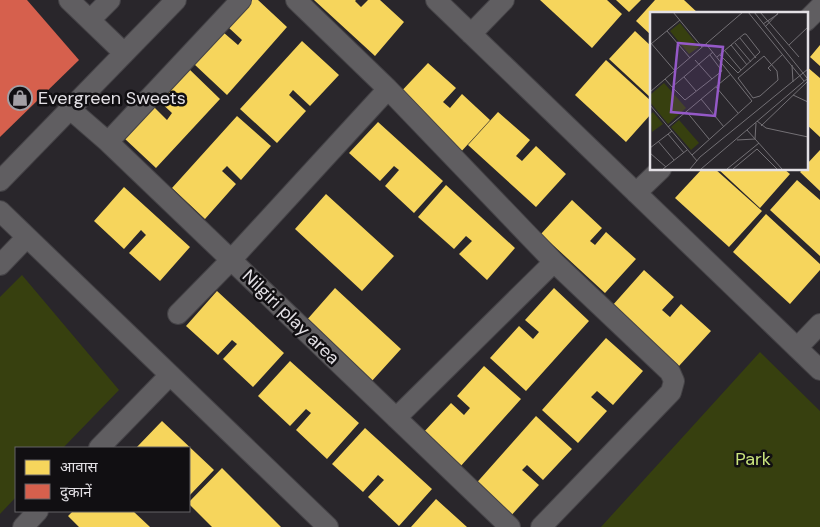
<svg xmlns="http://www.w3.org/2000/svg" width="820" height="527" font-family="'DM Sans','Noto Sans Devanagari',sans-serif">
  <style>
    .green { fill: #37400f }
    .homes { fill: #f6d55c }
    .shops { fill: #d6604d }
    .lines { fill: none; stroke-linecap: round; stroke-linejoin: round }
    .street-casing { stroke: #444246; stroke-width: 22 }
    .street { stroke: #605e61; stroke-width: 20 }
    .labels { text-anchor: middle; dominant-baseline: central; stroke-width: 5; stroke-linejoin: round; paint-order: stroke }
    .poi-label { font-size: 18px; fill: #e3e0e5; stroke: #110f12; text-anchor: start }
    .street-label { font-size: 18px; fill: #e3e0e5; stroke: #110f12 }
    .park-label { font-size: 18px; fill: #cbe57e; stroke: #110f12 }
    .inset-road { fill: none; stroke: #737075; stroke-width: 1 }
    .view { fill: #9559c8; fill-opacity: 0.15; stroke: #9559c8; stroke-width: 2.5 }
    .inset-edge { fill: none; stroke: #e3e0e5; stroke-width: 2.5 }
  </style>
  <rect width="100%" height="100%" fill="#29262b"/>
  <path class="green" d="M22,275L119,390L63,448H16V497L0,514V297Z
    M760,352L820,411V527H601Z"/>
  <path class="homes" d="M252,0H258L287,27L227,95L194,64L223,32L238,45L242,40L228,27Z
    M314,0H356L355,1L361,7L368,0H380L404,22L375,56Z
    M540,0H607L622,14L592,48Z
    M616,0H641L629,12Z
    M655,0H684L699,14H651V35L636,21Z
    M635,31L651,46V98L609,59Z
    M302,41L339,75L310,106L293,90L289,95L306,111L277,143L240,109Z
    M820,45V66L810,57Z
    M606,60L651,101V114L626,142L575,95Z
    M428,63L456,88L443,102L450,108L462,94L490,120L459,154L396,97Z
    M806,66L820,78V137L806,124Z
    M188,68L220,99L156,168L124,138L153,106L167,120L172,113L158,100Z
    M498,112L530,140L516,156L522,161L536,146L566,174L536,207L468,145Z
    M237,116L271,146L241,180L227,166L222,171L236,184L205,219L172,188Z
    M378,122L443,181L414,213L385,186L399,170L394,166L380,181L349,153Z
    M820,150V191L800,172L803,169H806V165Z
    M702,169H715L762,211L729,247L675,198Z
    M718,169H784L790,174L760,208Z
    M797,180L820,200V256L770,210Z
    M446,185L515,248L487,280L459,254L472,241L466,236L454,249L418,217Z
    M124,187L190,247L160,281L129,253L146,235L141,230L124,249L94,221Z
    M326,194L394,256L362,291L295,229Z
    M572,200L602,228L590,241L595,245L606,232L636,259L605,293L541,234Z
    M766,214L820,264V270L790,304L733,252Z
    M644,270L674,297L662,310L670,317L681,304L711,331L679,366L612,306Z
    M335,288L401,349L371,382L305,322Z
    M554,288L589,321L526,391L490,358L519,326L533,339L539,332L525,320Z
    M217,291L284,353L253,387L223,359L237,344L232,340L218,355L186,326Z
    M606,338L643,371L613,405L597,391L591,397L607,411L578,443L542,410Z
    M290,361L359,423L327,459L296,430L311,413L306,409L290,426L258,396Z
    M484,366L521,399L459,468L422,434L451,403L464,415L470,408L457,396Z
    M536,416L572,449L543,480L527,465L522,470L539,485L507,520L472,488Z
    M162,421L214,470L189,496V448H136Z
    M365,428L432,489L399,526L368,497L384,480L378,475L363,492L332,464Z
    M222,468L281,527H212L189,504V502Z
    M436,499L467,527H411Z
    M73,511H133L150,527H79L68,516Z"/>
  <path class="shops" d="M0,0H27L79,60L0,137Z"/>
  <g class="lines">
    <defs>
      <path id="street" d="M69,0L124,53
        M296,0L388,89L554,262L670,372L674,381L671,392L541,527
        M436,0L820,370
        M90,20L110,0
        M806,21L820,7
        M471,34L504,0
        M70,109L108,142L510,527
        M108,142L241,0
        M0,181L176,0
        M636,193L661,169
        M0,211L328,527
        M0,265L27,237
        M178,314L231,260L388,89
        M797,348L820,324
        M396,418L554,262
        M99,448L170,375
        M23,527L38,511"/>
    </defs>
    <use href="#street" class="street-casing"/>
    <use href="#street" class="street"/>
  </g>
  <defs>
    <symbol id="shop-ring" viewBox="-11 -11 22 22"><circle r="9.5" fill="#110f12" stroke="#a29fa4" stroke-width="1.5"/><path d="M-5-2.5h2.3a2.7 3.5 0 0 1 5.4 0H5L5.5 6h-11ZM-1.5-2.5h3a1.5 2.3 0 0 0-3 0Z" fill="#a29fa4"/></symbol>
  </defs>
  <g fill-rule="evenodd">
    <use href="#shop-ring" x="6" y="84" width="28" height="28"/>
  </g>
  <g class="labels">
    <g class="poi-label">
      <text x="38" y="98">Evergreen Sweets</text>
    </g>
    <g class="street-label">
      <text transform="translate(291 317) rotate(44)">Nilgiri play area</text>
    </g>
    <g class="park-label">
      <text x="753" y="459">Park</text>
    </g>
  </g>
  <g transform="translate(650 12)">
    <rect width="158" height="158" fill="#29262b"/>
    <path d="M30,11L49,35L39,42L20,19ZM14,71L36,96L18,112L0,90V83ZM3,100L13,112L2,120L0,103ZM29,108L49,131L41,138L21,115Z" fill="#37400f"/>
    <path class="inset-road" d="M23,0L52,35M98,0L154,69M104,0L157,66M110,0L149,45M113,12L128,2M115,15L129,0M17,19L40,46M90,26L106,46M0,30L25,59M85,31L101,50M1,32L30,8M81,33L97,53M139,33L158,15M75,39L91,58M114,44L127,59L128,68L110,84L103,86L88,66ZM67,45L94,22H96L110,40L88,61L70,43M45,48L62,67M142,53L143,70M121,59L118,56L133,42M34,65L46,79M15,67L22,75L63,40M22,75L35,88L72,59L60,43M66,75L88,101M0,80L93,0M143,83L158,90M51,87L74,115M0,93L47,149M36,99L59,127M107,109L116,116L158,125M111,114L158,69M18,115L81,62M97,118L132,157M18,122L34,141M87,128L105,127L106,111M8,129L24,148M0,136L22,119M0,141L16,155M42,143L102,89L56,32M13,157L37,138M40,157L50,145L158,57M51,157L158,66M77,157L109,131M83,157L107,137L127,157"/>
    <path class="view" d="M28,31L73,35L65,104L21,100Z"/>
    <rect width="158" height="158" class="inset-edge"/>
  </g>
  <rect x="15" y="447" width="175" height="65" fill="#110f12" stroke="#656366"/>
  <rect x="25" y="460" width="25" height="15" fill="#f6d55c" stroke="#656366"/>
  <text x="60" y="472" font-size="15" fill="#e3e0e5">आवास</text>
  <rect x="25" y="484" width="25" height="15" fill="#d6604d" stroke="#656366"/>
  <text x="60" y="497" font-size="15" fill="#e3e0e5">दुकानें</text>
</svg>
